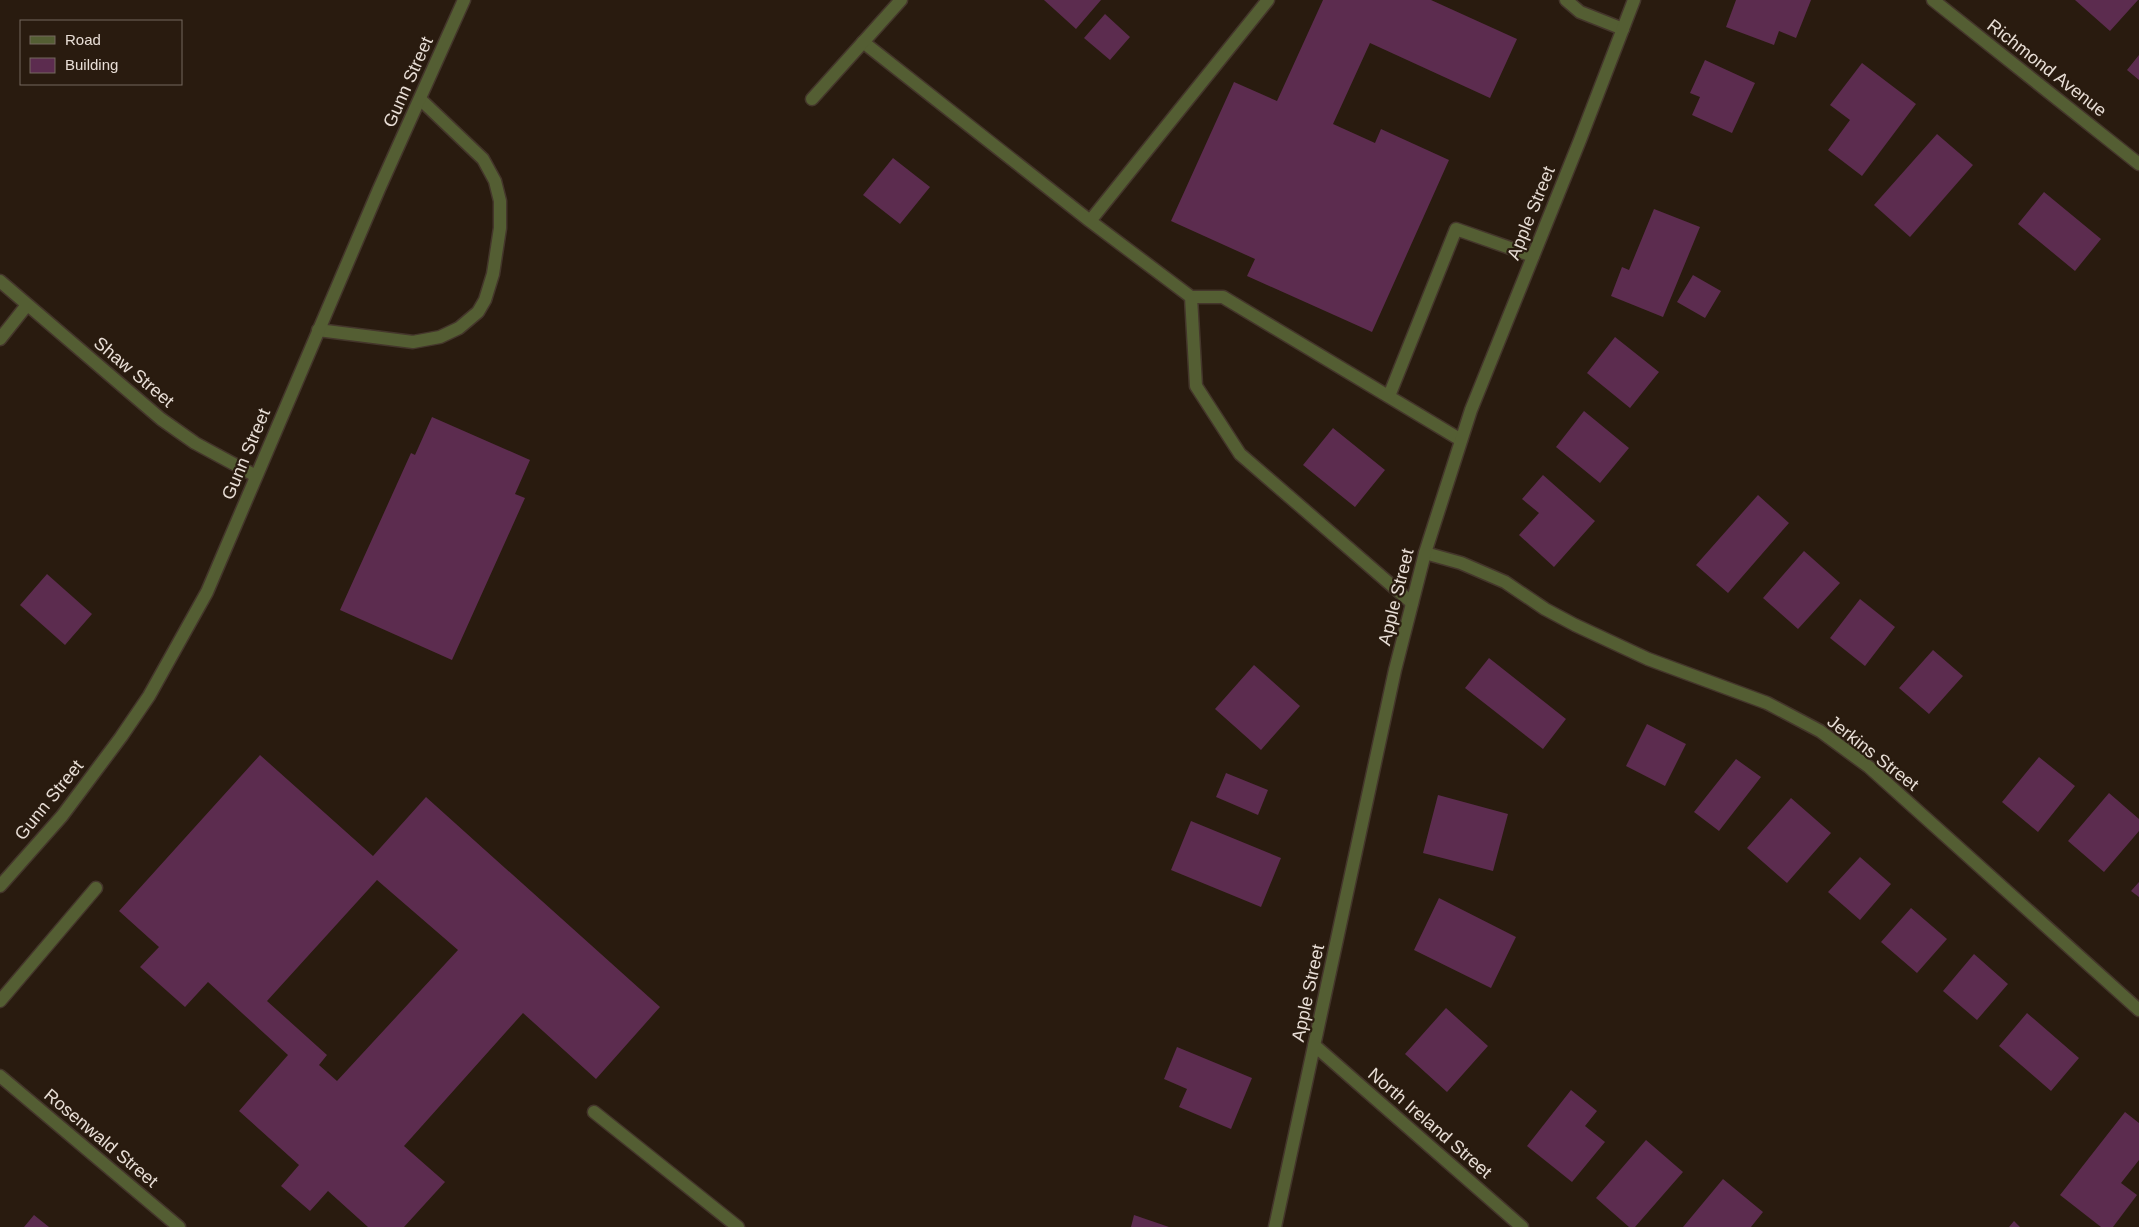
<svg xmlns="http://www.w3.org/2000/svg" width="2139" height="1227" font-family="Helvetica,sans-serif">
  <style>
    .building { fill: #5c2c4f; fill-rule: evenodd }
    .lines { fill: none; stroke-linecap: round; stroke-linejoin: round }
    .service-casing { stroke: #44362b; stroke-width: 15 }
    .minor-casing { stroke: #44362b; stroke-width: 15 }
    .tertiary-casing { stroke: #44362b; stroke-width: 15 }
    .service { stroke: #545e33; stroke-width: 12 }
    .minor { stroke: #545e33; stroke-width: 12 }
    .tertiary { stroke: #545e33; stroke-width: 12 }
    .labels { text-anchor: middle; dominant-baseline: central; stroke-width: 4.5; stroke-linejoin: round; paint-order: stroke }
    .street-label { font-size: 18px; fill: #e8ded6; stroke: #291b0f }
  </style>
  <rect width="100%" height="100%" fill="#291b0f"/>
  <path class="building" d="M1044,0H1101L1076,29Z
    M1323,0H1431L1517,39L1490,98L1370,43L1333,124L1375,143L1381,129L1449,160L1372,332L1247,276L1255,259L1171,221L1234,82L1277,101Z
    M1736,0H1811L1796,38L1779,31L1774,45L1726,27Z
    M2075,0H2138L2110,31Z
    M1105,14L1130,37L1110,60L1084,38Z
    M2139,55V80L2127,70Z
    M1705,60L1755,83L1732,133L1692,115L1700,97L1690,93Z
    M1862,63L1916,104L1862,176L1828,150L1850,120L1830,105Z
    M1937,134L1973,165L1910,237L1874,205Z
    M893,158L930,187L900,224L863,195Z
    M2044,192L2101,239L2075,271L2018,224Z
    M1654,209L1700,227L1663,317L1611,296L1622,267L1629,270Z
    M1693,275L1721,291L1705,318L1677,302Z
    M1615,337L1659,372L1630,408L1587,373Z
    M1584,411L1629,448L1600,483L1556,447Z
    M432,417L530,460L515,494L525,498L452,660L340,610L411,453L415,455Z
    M1333,428L1385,470L1355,507L1303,465Z
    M1543,475L1595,521L1554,567L1519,535L1539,513L1522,499Z
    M1758,495L1789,523L1728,593L1696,565Z
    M1804,551L1840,583L1798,629L1763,598Z
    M47,574L92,614L65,645L20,605Z
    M1860,599L1895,627L1865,666L1830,638Z
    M1933,650L1963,676L1929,714L1899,688Z
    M1489,658L1566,719L1543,749L1465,688Z
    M1254,665L1300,706L1261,750L1215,709Z
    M1647,724L1686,744L1665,786L1626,766Z
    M260,755L373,856L426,797L660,1007L596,1079L523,1013L404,1146L445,1182L404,1227H368L328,1191L310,1211L281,1186L299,1165L239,1111L288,1055L208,982L185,1007L140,967L159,947L119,911ZM377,880L458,950L337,1081L319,1065L327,1055L267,1001Z
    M2039,757L2075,786L2038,832L2002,802Z
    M1736,759L1761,777L1719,831L1694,812Z
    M1226,773L1268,790L1258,815L1216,797Z
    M2109,793L2139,819V831L2104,872L2068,841Z
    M1438,795L1508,814L1493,871L1423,853Z
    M1791,798L1831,833L1787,883L1747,848Z
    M1191,821L1281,858L1261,907L1171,870Z
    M1860,857L1891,884L1860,920L1828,892Z
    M2139,882V897L2131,891Z
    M1439,898L1516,937L1491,988L1414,950Z
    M1911,908L1947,939L1917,973L1881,942Z
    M1974,954L2008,984L1977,1020L1943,991Z
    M1446,1008L1488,1046L1447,1092L1405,1054Z
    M2027,1013L2079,1058L2051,1091L1999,1046Z
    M1177,1047L1252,1078L1231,1129L1179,1107L1187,1089L1164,1079Z
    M1571,1090L1597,1111L1585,1126L1605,1142L1572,1182L1527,1146Z
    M2125,1112L2139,1123V1160L2121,1183L2137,1195L2113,1227H2101L2060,1195Z
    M1646,1140L1683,1172L1635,1227H1629L1596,1198Z
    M1723,1179L1763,1212L1751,1227H1683Z
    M34,1215L49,1227H24Z
    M1134,1215L1169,1227H1131Z
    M2014,1221L2020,1227H2009Z"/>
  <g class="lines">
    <defs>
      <path id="service" d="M1566,0L1580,12L1623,29
        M863,42L1090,221L1191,297L1196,386L1240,454L1412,603
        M1090,221L1268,0
        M1191,297H1223L1461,440
        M318,330L413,342L440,337L459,328L478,312L485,300L493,274L500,228V201L495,181L483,159L420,99
        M1389,396L1456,229L1533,256
        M0,1001L96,888
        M594,1112L738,1227"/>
      <path id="minor" d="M1933,0L2139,164
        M812,99L901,0
        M0,281L161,419L195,443L256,476
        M0,339L27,305
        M1425,553L1461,563L1505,582L1545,609L1575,625L1648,659L1767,703L1820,731L1869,767L2139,1010
        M0,886L62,816L121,737L149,696L207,592L379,189L464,0
        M0,1076L179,1227"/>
      <path id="tertiary" d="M1314,1045L1522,1227
        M1275,1227L1395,670L1425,553L1471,410L1580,140L1634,0"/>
    </defs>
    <use href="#service" class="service-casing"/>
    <use href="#minor" class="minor-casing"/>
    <use href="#tertiary" class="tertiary-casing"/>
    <use href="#service" class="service"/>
    <use href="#minor" class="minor"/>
    <use href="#tertiary" class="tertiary"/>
  </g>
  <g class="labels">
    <g class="street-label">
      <text transform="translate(2047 68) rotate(38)">Richmond Avenue</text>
      <text transform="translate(408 82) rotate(-66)">Gunn Street</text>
      <text transform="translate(1531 213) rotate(-68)">Apple Street</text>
      <text transform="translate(134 372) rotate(40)">Shaw Street</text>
      <text transform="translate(246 454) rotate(-67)">Gunn Street</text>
      <text transform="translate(1396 597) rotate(-76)">Apple Street</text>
      <text transform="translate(1873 753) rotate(38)">Jerkins Street</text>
      <text transform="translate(49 800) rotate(-51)">Gunn Street</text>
      <text transform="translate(1308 993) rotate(-78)">Apple Street</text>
      <text transform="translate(1430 1123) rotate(41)">North Ireland Street</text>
      <text transform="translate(101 1138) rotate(40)">Rosenwald Street</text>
    </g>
  </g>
  <rect x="20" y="20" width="162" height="65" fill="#291b0f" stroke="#75695f"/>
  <rect x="30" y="36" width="25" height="8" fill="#545e33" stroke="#75695f"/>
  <text x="65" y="45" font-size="15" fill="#e8ded6">Road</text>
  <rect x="30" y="58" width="25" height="15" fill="#5c2c4f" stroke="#75695f"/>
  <text x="65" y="70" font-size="15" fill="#e8ded6">Building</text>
</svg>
